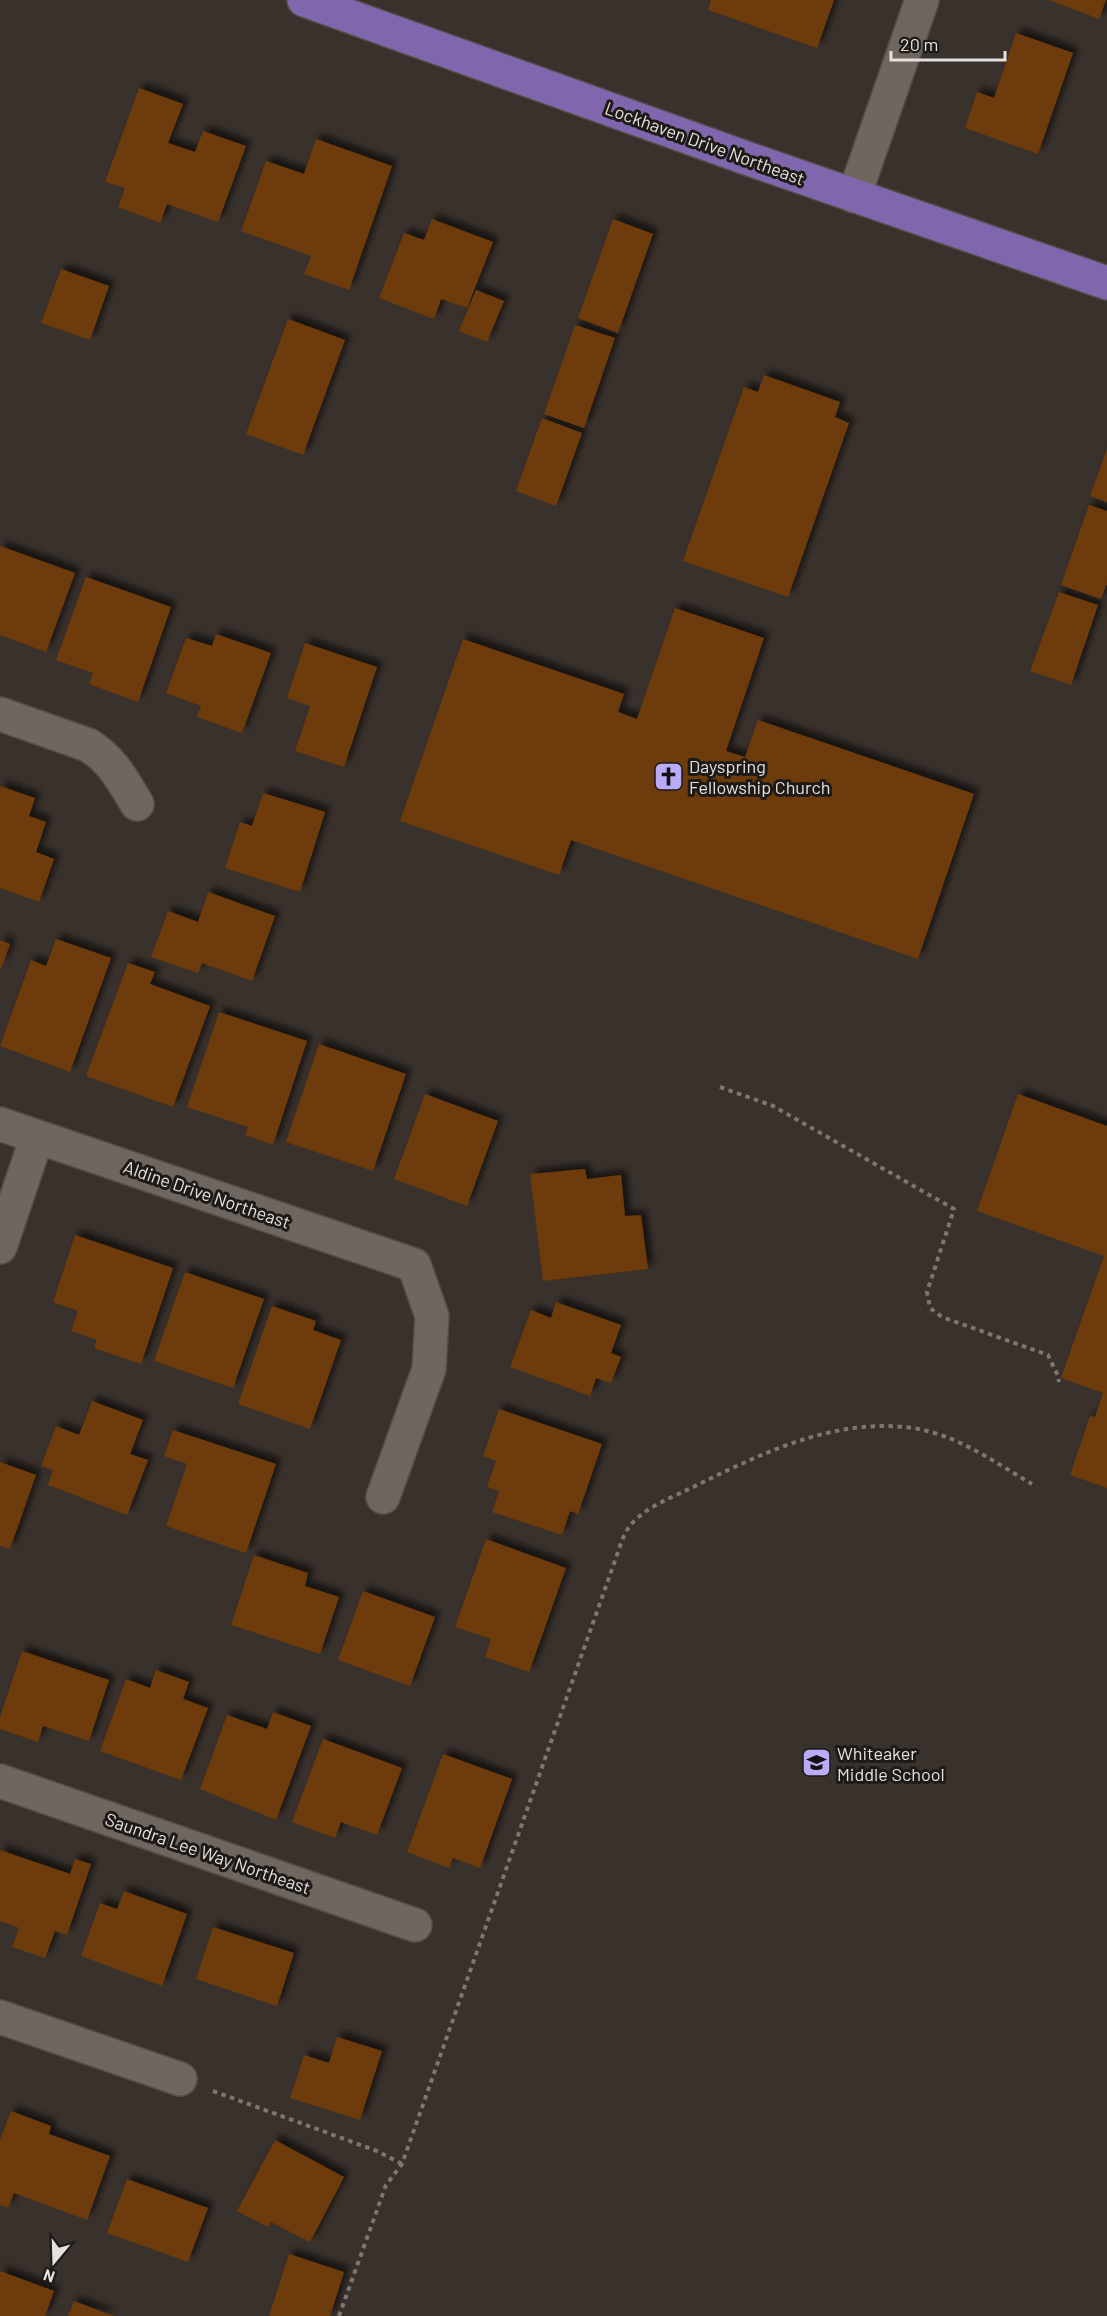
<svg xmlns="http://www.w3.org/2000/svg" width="1107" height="2316" font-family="Barlow,sans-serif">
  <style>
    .building { fill: #6e3b08; filter: url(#shadow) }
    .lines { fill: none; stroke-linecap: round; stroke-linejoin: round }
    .minor-casing { stroke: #534d49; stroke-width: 36 }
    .major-casing { stroke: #534d49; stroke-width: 36 }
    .path { stroke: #7d7672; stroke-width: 4; stroke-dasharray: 4.5 4.5; stroke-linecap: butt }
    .minor { stroke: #6f6660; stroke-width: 33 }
    .major { stroke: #8067ad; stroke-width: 33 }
    .labels { text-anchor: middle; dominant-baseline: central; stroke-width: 6; stroke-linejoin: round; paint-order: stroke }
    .street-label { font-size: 18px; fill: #e6e1de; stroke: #1d1a17 }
    .poi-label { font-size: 18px; fill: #e6e1de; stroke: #1d1a17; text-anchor: start }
  </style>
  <defs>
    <filter id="shadow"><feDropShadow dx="5.5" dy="-5.5" stdDeviation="3" flood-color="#0009"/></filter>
  </defs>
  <rect width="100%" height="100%" fill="#39312c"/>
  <path class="building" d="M711,0H834L817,48L708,10Z
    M1049,0H1106L1099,19Z
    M1016,33L1073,53L1038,154L965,128L977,92L994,98Z
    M139,88L183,104L168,143L195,152L203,131L246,146L218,222L167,204L160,223L118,207L125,188L105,182Z
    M316,139L392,166L349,290L304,274L311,256L241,231L266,161L304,174Z
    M432,219L493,242L467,308L441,299L434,319L379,298L404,233L424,240Z
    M613,219L653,234L618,333L578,318Z
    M61,269L109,286L90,340L41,323Z
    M476,290L504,301L487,342L459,331Z
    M288,319L345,340L303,455L246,434Z
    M575,325L615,338L584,428L544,414Z
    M764,375L840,402L835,417L849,423L788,597L683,561L744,387L758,392Z
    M542,418L582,433L556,506L516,491Z
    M1107,449V502L1090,496Z
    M1089,505L1107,511V583L1101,599L1061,585Z
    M0,546L75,573L46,652L0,635Z
    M86,577L171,607L138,702L89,684L93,673L56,660Z
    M1059,592L1098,605L1071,685L1030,671Z
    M675,608L764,638L726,751L745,757L758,720L974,794L918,959L571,840L559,875L400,821L463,639L624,694L618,712L637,719Z
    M216,634L271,653L242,733L197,717L201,706L166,693L186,638L212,646Z
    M305,643L377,667L344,767L295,751L310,706L287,698Z
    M0,786L35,798L29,816L46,822L36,852L54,859L39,902L0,888Z
    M263,793L325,812L300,892L225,868L240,822L252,826Z
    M208,892L275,916L252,981L202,963L198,973L151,957L168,911L198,922Z
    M56,939L111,958L70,1072L0,1046L31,960L46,966Z
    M0,940L10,944L0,971Z
    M128,963L155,972L150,984L210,1006L173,1107L86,1076Z
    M219,1012L307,1041L273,1145L245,1135L248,1127L187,1107Z
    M319,1044L406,1074L373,1171L286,1142Z
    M425,1094L498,1121L467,1206L394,1179Z
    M1018,1094L1107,1126V1488L1070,1475L1090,1416L1095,1417L1103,1393L1061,1378L1104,1256L977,1211Z
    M585,1169L587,1179L621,1175L625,1216L641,1215L648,1269L543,1281L530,1174Z
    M75,1235L173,1268L141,1364L94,1348L97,1340L71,1331L78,1311L53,1302Z
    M185,1272L264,1299L233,1388L154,1361Z
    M556,1302L621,1325L611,1353L621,1357L611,1383L596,1378L590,1396L510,1367L531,1310L551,1318Z
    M272,1306L316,1321L313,1330L341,1340L310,1429L238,1404Z
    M92,1401L143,1420L130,1454L148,1460L127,1515L48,1485L53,1470L41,1466L56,1426L79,1435Z
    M499,1409L602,1444L578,1514L570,1511L562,1535L492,1512L499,1491L487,1487L496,1461L483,1456Z
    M173,1430L276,1464L246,1553L166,1526L187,1464L164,1456Z
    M0,1462L36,1475L10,1549L0,1546Z
    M486,1539L566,1568L529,1672L485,1657L491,1639L455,1627Z
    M254,1555L308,1573L305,1586L339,1597L320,1654L231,1625Z
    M363,1591L435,1617L410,1686L338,1660Z
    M22,1651L109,1680L89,1741L43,1726L38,1742L0,1729V1717Z
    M156,1670L189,1682L183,1699L208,1708L181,1780L100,1751L126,1679L150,1688Z
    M273,1712L311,1726L276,1820L200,1789L227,1715L267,1729Z
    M323,1739L402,1768L377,1835L341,1822L335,1838L292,1822Z
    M443,1754L512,1779L480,1868L453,1858L449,1868L407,1852Z
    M0,1850L70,1874L75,1859L91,1864L67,1935L55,1931L45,1958L12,1947L19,1928L0,1921Z
    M124,1891L187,1914L162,1986L81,1956L100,1903L117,1909Z
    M213,1927L294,1953L277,2006L196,1979Z
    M337,2037L382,2051L360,2120L290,2098L304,2055L329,2063Z
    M11,2111L51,2126L49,2134L110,2156L87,2220L14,2193L8,2208L0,2205V2140Z
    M275,2140L344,2177L310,2242L271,2222L268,2227L237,2211Z
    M127,2179L208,2208L188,2262L107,2233Z
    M289,2254L344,2272L330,2316H269Z
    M0,2271L54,2291L45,2316H0Z
    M74,2301L114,2316H68Z"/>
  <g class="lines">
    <defs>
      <path id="minor" d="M854,196L922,0
        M0,714L88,745C112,759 123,781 137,804
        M0,1124L414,1265L432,1316L429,1369L383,1497
        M0,1247L37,1137
        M0,1781L415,1925
        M0,2017L180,2079"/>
      <path id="major" d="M304,0L749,159L1107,283"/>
    </defs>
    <use href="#minor" class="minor-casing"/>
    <use href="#major" class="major-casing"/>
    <path class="path" d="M720,1087L773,1106L954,1209L927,1292L930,1308L942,1317L1048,1355L1058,1376L1059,1382
      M213,2091L377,2151L402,2164
      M339,2316L386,2185L402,2164L618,1552C621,1543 624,1534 629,1527C643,1508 671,1498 691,1488C761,1454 833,1417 913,1428C958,1435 994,1462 1032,1484"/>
    <use href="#minor" class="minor"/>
    <use href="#major" class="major"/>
  </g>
  <defs>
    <symbol id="church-square" viewBox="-11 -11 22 22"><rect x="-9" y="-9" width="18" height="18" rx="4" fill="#bbaaf6" stroke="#1d1a17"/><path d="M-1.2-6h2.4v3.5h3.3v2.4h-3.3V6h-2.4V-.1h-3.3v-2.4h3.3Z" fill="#111"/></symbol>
    <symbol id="school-square" viewBox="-11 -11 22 22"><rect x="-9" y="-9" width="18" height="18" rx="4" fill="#bbaaf6" stroke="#1d1a17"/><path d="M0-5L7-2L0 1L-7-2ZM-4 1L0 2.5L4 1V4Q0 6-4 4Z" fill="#111"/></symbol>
  </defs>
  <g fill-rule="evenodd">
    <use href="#church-square" x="652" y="760" width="33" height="33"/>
    <use href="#school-square" x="800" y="1746" width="33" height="33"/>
  </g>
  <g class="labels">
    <g class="street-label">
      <text transform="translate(705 143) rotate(20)">Lockhaven Drive Northeast</text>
      <text transform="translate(207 1194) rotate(19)">Aldine Drive Northeast</text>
      <text transform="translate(208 1853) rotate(19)">Saundra Lee Way Northeast</text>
    </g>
    <g class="poi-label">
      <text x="689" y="766">Dayspring<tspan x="689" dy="21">Fellowship Church</tspan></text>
      <text x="837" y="1753">Whiteaker<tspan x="837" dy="21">Middle School</tspan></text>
    </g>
  </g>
  <g transform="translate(54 2262) rotate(199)" stroke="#1d1a17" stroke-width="4.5" paint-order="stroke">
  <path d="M0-4.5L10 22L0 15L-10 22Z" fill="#e6e1de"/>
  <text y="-9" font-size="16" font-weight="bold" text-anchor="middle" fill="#e6e1de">N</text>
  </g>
  <path d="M891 51v9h114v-9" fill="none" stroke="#e6e1de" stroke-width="3"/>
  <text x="900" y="51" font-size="18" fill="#e6e1de" stroke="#1d1a17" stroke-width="4.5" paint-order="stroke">20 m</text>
</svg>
